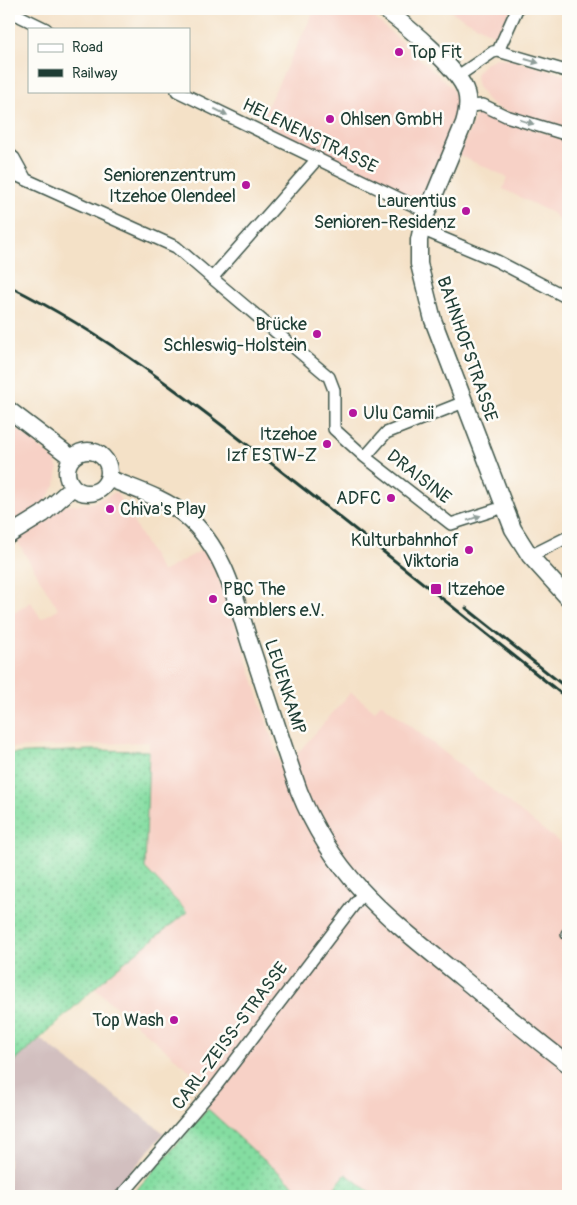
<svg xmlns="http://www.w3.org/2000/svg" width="577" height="1205" font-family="Pangolin,sans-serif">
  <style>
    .built { fill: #f7d1c6 }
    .industrial { fill: #d2bfbf }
    .grass { fill: url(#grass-dots); stroke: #528d6a }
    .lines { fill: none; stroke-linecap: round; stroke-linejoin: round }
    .street-casing { stroke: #3f564a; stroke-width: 14 }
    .secondary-casing { stroke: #3f564a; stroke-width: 19 }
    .street { stroke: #fff; stroke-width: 11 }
    .secondary { stroke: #fff; stroke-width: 16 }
    .rail { stroke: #1f3d34; stroke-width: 3 }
    .oneway { fill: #8f9e9a }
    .poi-dot { fill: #b5179e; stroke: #fdfcf7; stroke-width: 2 }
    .labels { text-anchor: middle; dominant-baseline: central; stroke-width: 5; stroke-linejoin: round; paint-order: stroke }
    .poi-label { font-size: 18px; fill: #1f3d34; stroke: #fdfcf7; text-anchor: end }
    .street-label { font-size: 18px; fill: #1f3d34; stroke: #fdfcf7 }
  </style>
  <defs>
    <pattern id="grass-dots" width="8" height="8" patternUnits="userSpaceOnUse" patternTransform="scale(1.25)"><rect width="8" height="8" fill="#84dda1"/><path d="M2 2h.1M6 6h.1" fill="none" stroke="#6bb484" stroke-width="1.8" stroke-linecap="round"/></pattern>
  </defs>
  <rect width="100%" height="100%" fill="#fdfcf7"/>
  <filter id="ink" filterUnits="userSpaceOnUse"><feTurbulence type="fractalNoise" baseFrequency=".02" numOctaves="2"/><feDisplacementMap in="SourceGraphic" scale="10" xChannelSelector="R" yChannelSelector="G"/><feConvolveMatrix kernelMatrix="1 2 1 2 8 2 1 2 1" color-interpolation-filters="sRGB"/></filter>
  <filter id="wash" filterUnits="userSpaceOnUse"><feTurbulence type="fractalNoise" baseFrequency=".0096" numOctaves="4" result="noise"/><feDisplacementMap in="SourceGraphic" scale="20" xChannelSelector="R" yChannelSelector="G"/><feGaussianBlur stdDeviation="1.12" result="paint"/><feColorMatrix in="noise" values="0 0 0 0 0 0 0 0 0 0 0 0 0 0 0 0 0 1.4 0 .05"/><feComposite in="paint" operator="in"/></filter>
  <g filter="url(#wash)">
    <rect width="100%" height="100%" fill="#f4e1c7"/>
    <path class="built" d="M315,9H365L452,88L458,101L455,124L420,201L259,123Z
      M446,9H511L498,37Z
      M496,58L510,59L568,76V131L499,109L487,100L477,86L476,74L483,65Z
      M478,112L568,140V228L552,213L503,189L507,177L458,155Z
      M9,422L54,459L58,469L56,484L46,500L28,519L9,530Z
      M116,492L162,572L204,549L210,559L232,612L282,771L351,692L375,711L381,703L568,849V1196H375L346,1175L329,1194L306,1195L264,1160L208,1109L204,1083L95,989L111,973L187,912L145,868L149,742L9,748V616L31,602L41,619L58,609L14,536L64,506L92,503Z"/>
    <path class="industrial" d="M40,1039L164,1133L110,1196H9V1067Z"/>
    <path class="grass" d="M91,750L149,751L145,868L187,912L111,973L9,1067V754Z
      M208,1109L264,1160L306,1195L329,1194L346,1174L375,1196H131Z"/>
  </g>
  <g filter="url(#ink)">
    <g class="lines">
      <defs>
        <path id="street" d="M9,11L46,29
          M498,51L566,71
          M458,76L493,52L498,51L517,9
          M177,91L427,212
          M468,106L483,105L506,116L568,135
          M9,154L14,158L25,178
          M318,158L212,278L329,377L334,390V429L365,457
          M9,172L176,247L212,278
          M421,229L497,261L568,298
          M464,402L386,433L365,457L451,524L504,507
          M530,556L568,537
          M567,934H568
          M121,1196L216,1086L363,893"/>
        <path id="secondary" d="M384,9C404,24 460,69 466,92C469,102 467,113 464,123L423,222L419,240V264L433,320L513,529L530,556L568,598
          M9,410L72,458
          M67 472a21 21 0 1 1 42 0a21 21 0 1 1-42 0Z
          M108,478C134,489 165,498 186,516C225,549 236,601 251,647C267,695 282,743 299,791C334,879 391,920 462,978C497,1007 532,1037 568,1064
          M9,535L43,514L73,487"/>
      </defs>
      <use href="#street" class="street-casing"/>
      <use href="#secondary" class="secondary-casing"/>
      <use href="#street" class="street"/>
      <use href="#secondary" class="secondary"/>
      <path class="rail" d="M9,286C108,335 194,403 281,471C377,546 473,623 568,699
        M466,608L568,689"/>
    </g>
    <defs><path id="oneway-solid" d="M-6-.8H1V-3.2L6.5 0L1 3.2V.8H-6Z" transform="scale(1.25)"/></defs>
    <g class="oneway">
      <use href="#oneway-solid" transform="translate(532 61) rotate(16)"/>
      <use href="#oneway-solid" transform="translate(221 112) rotate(26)"/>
      <use href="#oneway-solid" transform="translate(527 122) rotate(17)"/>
      <use href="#oneway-solid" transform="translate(474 518) rotate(-20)"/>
    </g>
  </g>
  <g class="poi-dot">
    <circle cx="399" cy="52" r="5"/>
    <circle cx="330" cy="119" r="5"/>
    <circle cx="246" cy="185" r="5"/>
    <circle cx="466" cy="211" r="5"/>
    <circle cx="317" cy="334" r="5"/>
    <circle cx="353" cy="413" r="5"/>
    <circle cx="327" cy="444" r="5"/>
    <circle cx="391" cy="498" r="5"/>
    <circle cx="110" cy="509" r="5"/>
    <circle cx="469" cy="550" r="5"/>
    <rect x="430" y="583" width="12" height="12" rx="2.5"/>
    <circle cx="213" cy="599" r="5"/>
    <circle cx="174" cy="1020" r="5"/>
  </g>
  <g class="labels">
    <g class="poi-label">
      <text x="409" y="52" text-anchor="start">Top Fit</text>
      <text x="340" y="119" text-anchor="start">Ohlsen GmbH</text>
      <text x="236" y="175">Seniorenzentrum<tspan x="236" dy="21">Itzehoe Olendeel</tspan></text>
      <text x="456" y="201">Laurentius<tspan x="456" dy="21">Senioren-Residenz</tspan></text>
      <text x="307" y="324">Brücke<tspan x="307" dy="21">Schleswig-Holstein</tspan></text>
      <text x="363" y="413" text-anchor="start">Ulu Camii</text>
      <text x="317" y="434">Itzehoe<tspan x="317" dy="21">Izf ESTW-Z</tspan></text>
      <text x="381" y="498">ADFC</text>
      <text x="120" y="509" text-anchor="start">Chiva's Play</text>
      <text x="459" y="540">Kulturbahnhof<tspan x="459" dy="21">Viktoria</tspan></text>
      <text x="223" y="589" text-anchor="start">PBC The<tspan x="223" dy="21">Gamblers e.V.</tspan></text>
      <text x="447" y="589" text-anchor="start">Itzehoe</text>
      <text x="164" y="1020">Top Wash</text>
    </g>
    <g class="street-label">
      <text transform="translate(310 136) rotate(26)">HELENENSTRASSE</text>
      <text transform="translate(467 349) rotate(71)">BAHNHOFSTRASSE</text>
      <text transform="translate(419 477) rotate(38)">DRAISINE</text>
      <text transform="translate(285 687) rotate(72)">LEUENKAMP</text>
      <text transform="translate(230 1036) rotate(-53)">CARL-ZEISS-STRASSE</text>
    </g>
  </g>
  <rect width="577" height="1205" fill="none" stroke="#fdfcf7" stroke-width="30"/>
  <rect x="28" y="28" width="162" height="65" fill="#fdfcf7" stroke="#a4b0a9"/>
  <rect x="38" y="44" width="25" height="8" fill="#ffffff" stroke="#a4b0a9"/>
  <text x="72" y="52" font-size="15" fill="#1f3d34">Road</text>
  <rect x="38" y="69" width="25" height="8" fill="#1f3d34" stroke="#a4b0a9"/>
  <text x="72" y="78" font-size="15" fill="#1f3d34">Railway</text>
</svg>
